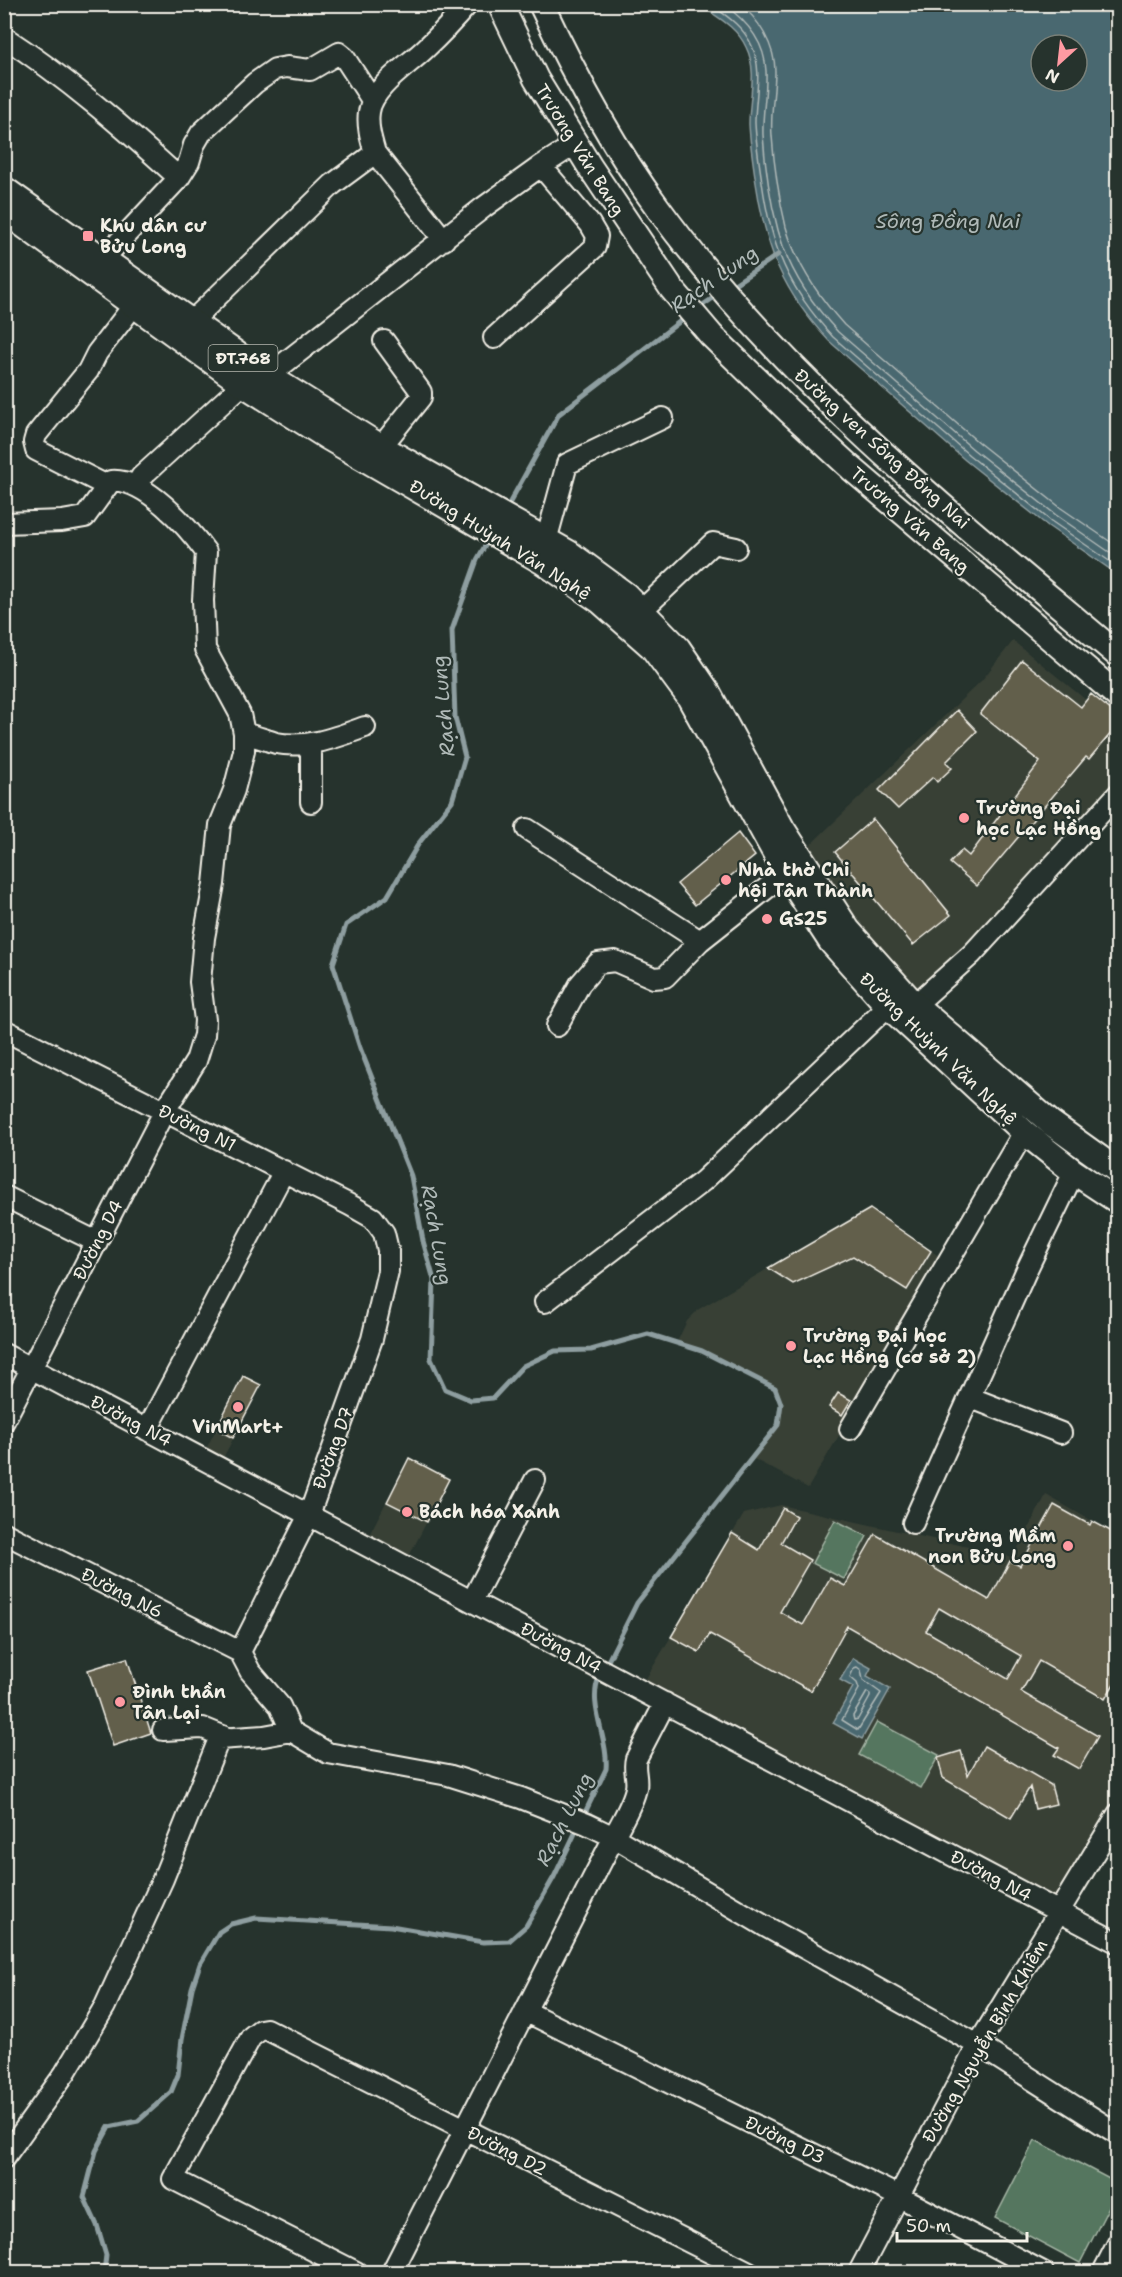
<svg xmlns="http://www.w3.org/2000/svg" width="1122" height="2277" font-family="'Shantell Sans',sans-serif">
  <style>
    .built { fill: #384036 }
    .green { fill: #55765f; stroke: #a4b4a4; stroke-width: 1.5 }
    .water { fill: #4a6770; stroke: #8e9ea0; stroke-width: 1.5; fill-rule: evenodd }
    .lines { fill: none; stroke-linecap: round; stroke-linejoin: round }
    .shore { stroke: #b0bab8; stroke-width: 1.5 }
    .stream { stroke: #8e9ea0; stroke-width: 5 }
    .building { fill: #625e4b; stroke: #f4f1e8; stroke-width: 1.5; fill-rule: evenodd }
    .minor-casing { stroke: #f4f1e8; stroke-width: 24 }
    .major-casing { stroke: #f4f1e8; stroke-width: 28 }
    .minor { stroke: #26332d; stroke-width: 20 }
    .major { stroke: #26332d; stroke-width: 24 }
    .poi-dot { fill: #ff9aa2; stroke: #26332d; stroke-width: 2 }
    .labels { text-anchor: middle; dominant-baseline: central; stroke-width: 4.5; stroke-linejoin: round; paint-order: stroke }
    .shield { fill: #26332d; stroke: #b6b8b0; stroke-width: 1.5 }
    .shield-label { font-size: 16px; font-weight: bold; fill: #f4f1e8 }
    .street-label { font-size: 18px; fill: #f4f1e8; stroke: #26332d }
    .poi-label { font-size: 18px; font-weight: bold; fill: #f4f1e8; stroke: #26332d; text-anchor: start }
    .water-label { font-size: 20px; font-style: italic; fill: #b0bab8; stroke: #26332d }
  </style>
  <rect width="100%" height="100%" fill="#26332d"/>
  <filter id="ink" filterUnits="userSpaceOnUse"><feTurbulence type="fractalNoise" baseFrequency=".0167" numOctaves="2"/><feDisplacementMap in="SourceGraphic" scale="12" xChannelSelector="R" yChannelSelector="G"/><feConvolveMatrix kernelMatrix="1 2 1 2 8 2 1 2 1" color-interpolation-filters="sRGB"/></filter>
  <g filter="url(#ink)">
    <path class="built" d="M1013,641L1117,725V788L920,995L856,924L807,848L982,680Z
      M870,1209L943,1259L808,1488L752,1458L778,1425L781,1404L775,1388L702,1351L677,1342L687,1321L699,1309Z
      M243,1376L261,1385L221,1462L204,1453Z
      M409,1458L449,1479L407,1560L367,1539Z
      M1046,1495L1117,1535V1802L1057,1904L644,1682L744,1514L781,1505L1013,1557Z"/>
    <path class="green" d="M835,1520L867,1536L844,1579L812,1563Z
      M877,1722L939,1755L921,1788L859,1755Z
      M1035,2140L1117,2183V2191L1080,2263L995,2218Z"/>
    <path class="water" d="M700,5H1117V574L1048,526L965,460L829,341C782,291 766,249 756,183C753,163 750,144 749,124C749,98 758,71 746,47C737,27 717,17 700,5ZM1041,45H1077V81H1041Z
      M853,1658L871,1668L867,1676L890,1689L862,1739L833,1723L853,1687L840,1680Z"/>
    <g class="lines">
      <path class="shore" d="M710,4C727,16 744,27 752,46C763,71 755,96 755,123C756,143 759,162 762,182C771,247 788,288 833,337L969,455L1051,521L1118,567
        M723,4C746,20 765,42 766,71C767,93 762,114 763,135C765,166 770,200 778,230C788,269 811,303 838,332L974,450L1056,515L1118,558
        M739,4C759,18 775,47 775,71C775,93 770,114 772,136C774,166 779,198 786,227C796,264 819,297 844,325L979,443L1061,508L1118,547
        M857,1667L861,1670L863,1680L881,1693L858,1730L842,1720L859,1689L857,1683L850,1677L854,1668Z
        M867,1692L870,1694V1697L858,1719L854,1720L853,1716Z"/>
      <path class="stream" d="M730,287L779,254
        M697,309L719,294
        M505,511L559,414L687,316
        M490,537L477,560L452,630L455,717L465,757L452,801L419,843L387,897L346,925L333,964L360,1048L411,1176L423,1241L434,1280L431,1359L445,1389L471,1400L493,1398L523,1366L555,1351L591,1350L648,1334L702,1351L775,1388L781,1404L778,1425L637,1603L605,1667
        M104,2272L106,2255L97,2225L84,2197L96,2151L109,2127L138,2121L171,2092L178,2075L182,2039L192,1988L200,1964L219,1932L231,1924L256,1918L391,1926L483,1942L509,1941L526,1926L554,1877L606,1769C609,1738 586,1704 600,1675"/>
    </g>
    <path class="building" d="M1022,660L1081,707L1091,694L1118,716V725L1089,759L1086,757L977,886L950,863L962,850L969,856L1040,762L980,714Z
      M957,710L977,731L946,762L952,768L937,782L933,777L898,809L879,790Z
      M873,819L951,915L913,945L835,852Z
      M738,833L755,856L695,905L677,884Z
      M870,1209L931,1251L907,1290L853,1256L793,1284L768,1268Z
      M243,1376L261,1385L233,1438L216,1429Z
      M838,1393L851,1400L842,1415L829,1407Z
      M409,1458L449,1479L427,1522L387,1502Z
      M1054,1505L1090,1525L1092,1521L1118,1535V1677L1105,1699L1039,1661L1021,1692L1098,1736L1079,1769L1054,1755L1059,1748L847,1626L811,1691L710,1634L699,1652L671,1637L732,1533L759,1550L783,1508L796,1516L781,1543L810,1560L780,1612L803,1625L830,1578L845,1586L875,1534L989,1600L1010,1561L1020,1566ZM939,1608L1021,1656L1008,1679L926,1631Z
      M127,1658L151,1733L113,1746L88,1670Z
      M984,1746L1051,1785L1056,1804L1035,1809L1030,1787L1011,1818L943,1778L938,1758L961,1751L968,1775Z"/>
    <g class="lines">
      <defs>
        <path id="minor" d="M4,37C67,78 123,127 179,178
          M444,240L375,153C371,139 367,126 369,112C372,87 409,65 426,48C441,34 454,20 468,4
          M103,259L179,178L189,162L194,145L201,133L255,83L275,69L287,67L310,70L339,53L344,57L372,100
          M191,322L333,184L375,153
          M494,338L595,247L597,236L590,224L541,166
          M268,376L484,207L541,166L566,150L571,138L566,128
          M381,447L421,397V392L384,341
          M107,486L36,450L34,442L36,435L88,371L97,353L134,305
          M136,486L141,477L243,384
          M4,523L62,521L85,517L111,481C145,478 187,526 206,552L203,600L205,649L240,714L244,733V751L234,790L220,825L214,884L204,938L200,982L205,1020L204,1035L196,1061L164,1112L4,1421
          M546,541L567,464L663,418
          M641,611L713,543L736,548
          M244,733C255,736 266,740 276,743C307,749 337,737 365,727
          M311,802V743
          M527,829L700,941
          M915,1005L972,954L1118,794
          M557,1026L580,984L598,963L615,961L654,978L665,977L700,941L786,873
          M4,1030L350,1205L373,1218L384,1233L388,1250V1271L372,1339L309,1515L240,1652
          M4,1196L97,1242
          M545,1302L703,1181L888,1006
          M4,1354L1118,1943
          M979,1401L1061,1433
          M850,1429L1024,1132
          M147,1430L284,1171
          M913,1523L1027,1269L1074,1172
          M4,1533L240,1652
          M472,1601L535,1480
          M240,1652L250,1671L280,1706L291,1731L328,1753L448,1775L521,1798L587,1824L614,1837L763,1925L978,2045L1118,2134
          M163,1730L203,1728L225,1737
          M525,2011L898,2196L1043,2272
          M4,2158L65,2073L105,2006L163,1879L219,1739L264,1736L291,1731
          M356,2272L173,2179L251,2037L260,2030L266,2029L749,2272
          M392,2272L614,1837C621,1822 633,1804 636,1788C638,1777 633,1769 636,1759L665,1703
          M859,2272L978,2045L1118,1814
          M1103,2272L1118,2243"/>
        <path id="major" d="M500,4L536,79L590,167L672,289L711,335L789,411L851,468L1118,696
          M541,4C574,74 612,146 658,208C785,383 954,516 1118,655
          M4,189L268,376L381,447L569,553L626,595L678,648L708,692L782,828L848,930L915,1005L1051,1123L1118,1171
          M4,211L243,384L327,437L543,562L600,601L652,647L689,697L786,873L831,942L888,1006L1024,1132L1074,1172L1118,1201"/>
      </defs>
      <use href="#minor" class="minor-casing"/>
      <use href="#major" class="major-casing"/>
      <use href="#minor" class="minor"/>
      <use href="#major" class="major"/>
    </g>
  </g>
  <g class="poi-dot">
    <rect x="82" y="230" width="12" height="12" rx="3"/>
    <circle cx="964" cy="818" r="6"/>
    <circle cx="726" cy="880" r="6"/>
    <circle cx="767" cy="919" r="6"/>
    <circle cx="791" cy="1346" r="6"/>
    <circle cx="238" cy="1407" r="6"/>
    <circle cx="407" cy="1512" r="6"/>
    <circle cx="1068" cy="1546" r="6"/>
    <circle cx="120" cy="1702" r="6"/>
  </g>
  <g class="labels">
    <rect class="shield" x="208.5" y="345" width="69" height="26" rx="4.5"/>
    <g class="shield-label">
      <text x="243" y="358">ĐT.768</text>
    </g>
    <g class="street-label">
      <text transform="translate(580 150) rotate(58)">Trương Văn Bang</text>
      <text transform="translate(882 449) rotate(42)">Đường ven Sông Đồng Nai</text>
      <text transform="translate(910 520) rotate(41)">Trương Văn Bang</text>
      <text transform="translate(500 540) rotate(32)">Đường Huỳnh Văn Nghệ</text>
      <text transform="translate(938 1049) rotate(44)">Đường Huỳnh Văn Nghệ</text>
      <text transform="translate(197 1128) rotate(26)">Đường N1</text>
      <text transform="translate(98 1240) rotate(-63)">Đường D4</text>
      <text transform="translate(131 1421) rotate(28)">Đường N4</text>
      <text transform="translate(333 1448) rotate(-70)">Đường D7</text>
      <text transform="translate(122 1593) rotate(27)">Đường N6</text>
      <text transform="translate(561 1648) rotate(28)">Đường N4</text>
      <text transform="translate(991 1876) rotate(28)">Đường N4</text>
      <text transform="translate(985 2041) rotate(-60)">Đường Nguyễn Bỉnh Khiêm</text>
      <text transform="translate(785 2140) rotate(26)">Đường D3</text>
      <text transform="translate(507 2151) rotate(27)">Đường D2</text>
    </g>
    <g class="poi-label">
      <text x="100" y="226">Khu dân cư<tspan x="100" dy="21">Bửu Long</tspan></text>
      <text x="976" y="808">Trường Đại<tspan x="976" dy="21">học Lạc Hồng</tspan></text>
      <text x="738" y="870">Nhà thờ Chi<tspan x="738" dy="21">hội Tân Thành</tspan></text>
      <text x="779" y="919">GS25</text>
      <text x="803" y="1336">Trường Đại học<tspan x="803" dy="21">Lạc Hồng (cơ sở 2)</tspan></text>
      <text x="238" y="1427" text-anchor="middle">VinMart+</text>
      <text x="419" y="1512">Bách hóa Xanh</text>
      <text x="1056" y="1536" text-anchor="end">Trường Mầm<tspan x="1056" dy="21">non Bửu Long</tspan></text>
      <text x="132" y="1692">Đình thần<tspan x="132" dy="21">Tân Lại</tspan></text>
    </g>
    <g class="water-label">
      <text x="948" y="221">Sông Đồng Nai</text>
      <text transform="translate(714 279) rotate(-35)">Rạch Lung</text>
      <text transform="translate(443 706) rotate(-95)">Rạch Lung</text>
      <text transform="translate(437 1235) rotate(80)">Rạch Lung</text>
      <text transform="translate(564 1819) rotate(-63)">Rạch Lung</text>
    </g>
  </g>
  <rect width="1122" height="2277" fill="none" stroke="#26332d" stroke-width="24"/>
  <rect x="12" y="12" width="1098" height="2253" fill="none" stroke="#f4f1e8" stroke-width="2" filter="url(#ink)"/>
  <g transform="translate(1059 63) rotate(207)"><circle r="28" fill="#26332d" stroke="#787f78" stroke-width="1.5"/>
  <path d="M0-4.5L10 22L0 15L-10 22Z" fill="#ff9aa2"/>
  <text y="-9" font-size="16" font-weight="bold" text-anchor="middle" fill="#f4f1e8">N</text>
  </g>
  <path d="M897 2232v9h130v-9" fill="none" stroke="#f4f1e8" stroke-width="3"/>
  <text x="906" y="2232" font-size="18" fill="#f4f1e8" stroke="#26332d" stroke-width="4.5" paint-order="stroke">50 m</text>
</svg>
